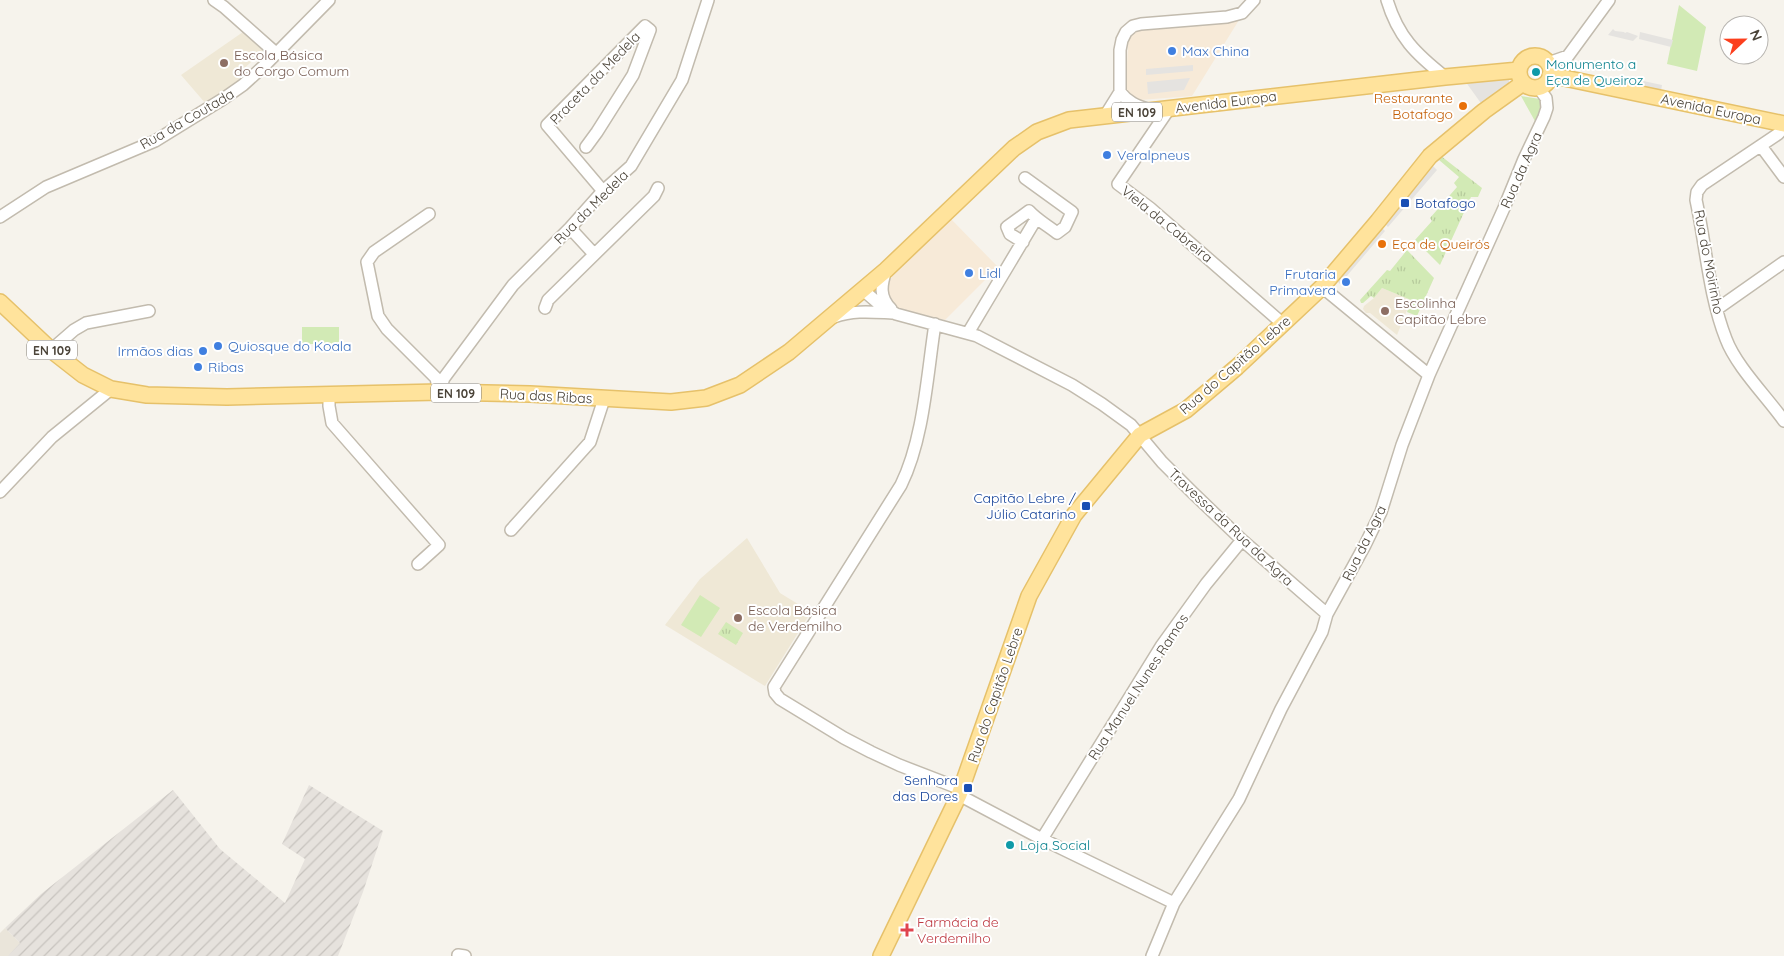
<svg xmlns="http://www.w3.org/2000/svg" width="1784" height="956" font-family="Quicksand,sans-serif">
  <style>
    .residential { fill: #eae5da }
    .commercial { fill: #f7ead8 }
    .industrial { fill: url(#industrial-furrows) }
    .education { fill: #efe8d6 }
    .green { fill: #d2eab5 }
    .park { fill: url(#park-tufts) }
    .parking { fill: #e5e3e0 }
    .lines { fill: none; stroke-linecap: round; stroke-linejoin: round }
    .minor-casing { stroke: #c2bbae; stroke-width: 14 }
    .major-casing { stroke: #e6c16a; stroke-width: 18 }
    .minor { stroke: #fff; stroke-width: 11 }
    .major { stroke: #ffe39c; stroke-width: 15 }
    .shop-dot { fill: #3f7fe0; stroke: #fff; stroke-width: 2 }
    .education-dot { fill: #8d6e63; stroke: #fff; stroke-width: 2 }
    .culture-dot { fill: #0f9aa8; stroke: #fff; stroke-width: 2 }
    .food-dot { fill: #e8710a; stroke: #fff; stroke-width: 2 }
    .transit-dot { fill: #1a4fb4; stroke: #fff; stroke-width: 2 }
    .health-dot { fill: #e0444e; stroke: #fff; stroke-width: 2 }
    .labels { text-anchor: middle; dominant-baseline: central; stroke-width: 4; stroke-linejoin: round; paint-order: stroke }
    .shield { fill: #fff; stroke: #817c74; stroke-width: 1 }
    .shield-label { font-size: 12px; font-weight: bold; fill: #4b4439 }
    .shop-label { font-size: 14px; fill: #366cbe; stroke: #fff; text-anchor: start }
    .education-label { font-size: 14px; fill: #785e54; stroke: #fff; text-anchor: start }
    .culture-label { font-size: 14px; fill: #0d838f; stroke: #fff; text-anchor: start }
    .street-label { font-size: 14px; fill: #4b4439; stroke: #fff }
    .food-label { font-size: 14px; fill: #c56008; stroke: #fff; text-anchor: end }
    .transit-label { font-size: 14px; fill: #164399; stroke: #fff; text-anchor: end }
    .health-label { font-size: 14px; fill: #be3a42; stroke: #fff; text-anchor: start }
  </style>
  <defs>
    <pattern id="industrial-furrows" width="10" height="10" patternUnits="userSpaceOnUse" patternTransform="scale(1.25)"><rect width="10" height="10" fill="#e6e2dd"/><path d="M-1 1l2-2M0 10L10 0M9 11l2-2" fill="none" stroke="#c7c3be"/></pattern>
    <pattern id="park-tufts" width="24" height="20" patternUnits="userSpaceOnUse" patternTransform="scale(1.25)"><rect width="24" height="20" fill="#d2eab5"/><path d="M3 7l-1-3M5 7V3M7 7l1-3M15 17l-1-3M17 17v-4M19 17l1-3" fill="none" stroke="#b6ca9c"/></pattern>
  </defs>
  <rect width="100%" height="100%" fill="#f6f3ec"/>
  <path class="residential" d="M5,928L20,943L8,956H0V933Z"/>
  <path class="commercial" d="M1239,20L1192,96L1140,100L1136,99L1128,94L1126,84L1128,43L1131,34L1135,32L1144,29Z
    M950,218L998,267L945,320L901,309L890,304L886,283Z"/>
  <path class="industrial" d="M309,785L383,831L363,892L338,956H8L20,943L5,928L41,894L173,790L220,849L285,903L305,859L282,844Z"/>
  <path class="education" d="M243,32L263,51L237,75L241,82L206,104L181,75Z
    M1382,288L1411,300L1397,335L1370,313H1366L1363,309L1364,306L1374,298Z
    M747,538L780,593L811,612L765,686L665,625L700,579Z"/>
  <path class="green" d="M1679,5L1706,27L1697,71L1667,64Z
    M1521,96L1540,99L1542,107L1536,123Z
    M302,327H339V344H302Z
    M700,595L720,608L701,637L681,625Z"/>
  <path class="park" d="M1441,156L1482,188L1478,197H1471L1440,265L1415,240L1432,221L1430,218L1457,187L1454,183L1459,177L1439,160Z
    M1407,250L1434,278L1417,316L1407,312L1411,300L1382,288L1374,298L1371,296L1363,303H1361L1360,300L1387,270L1390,271Z
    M726,622L743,633L736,645L718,634Z"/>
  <path class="parking" d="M1613,29L1615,31L1624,32L1625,33L1627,32L1638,36L1633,41L1608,35Z
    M1640,32L1673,40L1671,47L1639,39Z
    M1193,65V71L1146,75V69Z
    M1190,78L1184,90L1148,94L1147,82Z
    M1505,78L1509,80V87L1483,106L1465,81Z
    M1634,79L1662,85L1661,91L1633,85Z
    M1433,166L1437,170L1388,227L1384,223Z
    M1381,227L1385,231L1340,284L1336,280Z"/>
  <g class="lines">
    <defs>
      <path id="minor" d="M214,0L224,7L277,54
        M1387,0C1398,37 1416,54 1445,77
        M1548,63L1568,56L1609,0
        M1120,92C1128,102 1136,106 1148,109
        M1169,109L1118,184L1150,208L1283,324
        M1105,116L1120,92V50L1122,40L1126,32L1133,26L1141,24L1227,17L1242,13L1254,0
        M1784,127L1778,134L1702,185L1697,192L1696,200C1706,246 1709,296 1726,339C1736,366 1767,397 1784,421
        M1761,146L1784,177
        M586,147L597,132L633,75L650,30L645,26L547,125L603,191
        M429,214L374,252L367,262L378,316L387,329L436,378L439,392
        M0,217L46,187L155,141L223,99L243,85L265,65L329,0
        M570,228L594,254
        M1023,242L1010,234L1007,227L1029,211C1037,220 1047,225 1057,233L1065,227L1072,212L1025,178
        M886,270C881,285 879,297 891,309
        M1322,287L1429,375
        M863,290L878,303L896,314L977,336L1072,385L1102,404L1131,425L1162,462L1192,492L1242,540L1327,614
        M545,308L548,300L654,196L658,188
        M1717,309L1784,262
        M834,317C854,310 871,312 892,313
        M935,324C927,375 924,438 901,485L774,687L775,693L780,699L844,738L871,752L899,765L961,789
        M968,333L1036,219
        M51,350L74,330L86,323L149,311
        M439,392L444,378L513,285L570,228L603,191L631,166L682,80L708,0
        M329,395V406L332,423L439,545L418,564
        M0,492L52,437L111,389
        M511,530L590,442L604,399
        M959,795L1042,839L1174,903
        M1042,839L1162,645L1206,584L1242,540
        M458,955L465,956
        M1152,956L1174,903L1239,799L1281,709L1322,632L1327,614L1365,545L1381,512L1402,445L1429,375L1504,208L1524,159L1544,117L1547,108L1546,98L1538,87"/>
      <path id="major" d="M1519 72a16 16 0 1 1 32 0a16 16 0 1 1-32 0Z
        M1550,75L1784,124
        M0,302L51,350L83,375L111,389L147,395L227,397L439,392L530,394L671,402L706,398L740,385L789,352L886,270L1014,148L1037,132L1069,120L1445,77L1519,70
        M881,956L959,795L1029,596L1074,515L1140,435L1186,410L1237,367L1322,287L1378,221L1430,156L1484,111L1523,83"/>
    </defs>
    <use href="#minor" class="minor-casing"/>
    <use href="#major" class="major-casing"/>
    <use href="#minor" class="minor"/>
    <use href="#major" class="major"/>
  </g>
  <g class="shop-dot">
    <circle cx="1172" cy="51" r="5"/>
    <circle cx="1107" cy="155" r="5"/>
    <circle cx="969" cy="273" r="5"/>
    <circle cx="1346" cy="282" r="5"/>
    <circle cx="218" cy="346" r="5"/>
    <circle cx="203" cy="351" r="5"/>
    <circle cx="198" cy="367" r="5"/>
  </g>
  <g class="education-dot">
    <circle cx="224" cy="63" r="5"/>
    <circle cx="1385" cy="311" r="5"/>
    <circle cx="738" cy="618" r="5"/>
  </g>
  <g class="culture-dot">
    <circle cx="1536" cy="72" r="5"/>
    <circle cx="1010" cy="845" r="5"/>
  </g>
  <g class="food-dot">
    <circle cx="1463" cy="106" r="5"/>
    <circle cx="1382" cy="244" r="5"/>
  </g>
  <g class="transit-dot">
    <rect x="1400" y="198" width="10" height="10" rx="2.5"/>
    <rect x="1081" y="501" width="10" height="10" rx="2.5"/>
    <rect x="963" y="783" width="10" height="10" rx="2.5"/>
  </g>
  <path class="health-dot" d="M904.5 922.5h5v5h5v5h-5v5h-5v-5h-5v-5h5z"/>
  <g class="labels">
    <g class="shield">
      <rect x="1112" y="102.5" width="50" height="19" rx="4"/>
      <rect x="27" y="340.5" width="50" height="19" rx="4"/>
      <rect x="431" y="383.5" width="50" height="19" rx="4"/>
    </g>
    <g class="shield-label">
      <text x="1137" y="112">EN 109</text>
      <text x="52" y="350">EN 109</text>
      <text x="456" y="393">EN 109</text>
    </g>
    <g class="shop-label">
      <text x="1182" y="51">Max China</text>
      <text x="1117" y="155">Veralpneus</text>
      <text x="979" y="273">Lidl</text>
      <text x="1336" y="274" text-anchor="end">Frutaria<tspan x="1336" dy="16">Primavera</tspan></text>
      <text x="228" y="346">Quiosque do Koala</text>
      <text x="193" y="351" text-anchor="end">Irmãos dias</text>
      <text x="208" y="367">Ribas</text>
    </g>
    <g class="education-label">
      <text x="234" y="55">Escola Básica<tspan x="234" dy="16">do Corgo Comum</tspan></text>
      <text x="1395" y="303">Escolinha<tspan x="1395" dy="16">Capitão Lebre</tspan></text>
      <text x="748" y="610">Escola Básica<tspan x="748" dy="16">de Verdemilho</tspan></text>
    </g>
    <g class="culture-label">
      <text x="1546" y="64">Monumento a<tspan x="1546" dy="16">Eça de Queiroz</tspan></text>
      <text x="1020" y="845">Loja Social</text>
    </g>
    <g class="street-label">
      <text transform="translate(595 78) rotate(-46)">Praceta da Medela</text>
      <text transform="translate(1226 102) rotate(-7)">Avenida Europa</text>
      <text transform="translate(1711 109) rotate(12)">Avenida Europa</text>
      <text transform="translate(187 119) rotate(-30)">Rua da Coutada</text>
      <text transform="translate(1521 170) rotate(-66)">Rua da Agra</text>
      <text transform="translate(591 207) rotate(-45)">Rua da Medela</text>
      <text transform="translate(1167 224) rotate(39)">Viela da Cabreira</text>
      <text transform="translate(1709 262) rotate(79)">Rua do Moirinho</text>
      <text transform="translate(1235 365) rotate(-41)">Rua do Capitão Lebre</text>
      <text transform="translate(546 396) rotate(3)">Rua das Ribas</text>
      <text transform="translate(1231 527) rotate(43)">Travessa da Rua da Agra</text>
      <text transform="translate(1364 543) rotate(-64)">Rua da Agra</text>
      <text transform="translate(1138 687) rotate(-57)">Rua Manuel Nunes Ramos</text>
      <text transform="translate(995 695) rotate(-71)">Rua do Capitão Lebre</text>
    </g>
    <g class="food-label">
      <text x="1453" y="98">Restaurante<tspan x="1453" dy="16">Botafogo</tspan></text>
      <text x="1392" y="244" text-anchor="start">Eça de Queirós</text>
    </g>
    <g class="transit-label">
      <text x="1415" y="203" text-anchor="start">Botafogo</text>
      <text x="1076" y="498">Capitão Lebre /<tspan x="1076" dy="16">Júlio Catarino</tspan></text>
      <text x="958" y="780">Senhora<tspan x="958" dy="16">das Dores</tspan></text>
    </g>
    <g class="health-label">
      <text x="917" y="922">Farmácia de<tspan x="917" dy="16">Verdemilho</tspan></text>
    </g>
  </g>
  <g transform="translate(1744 40) rotate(68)"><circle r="24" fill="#ffffff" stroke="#b7b4b0"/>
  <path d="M0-4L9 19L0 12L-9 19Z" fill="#fc3f1d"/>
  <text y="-8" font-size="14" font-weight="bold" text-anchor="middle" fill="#4b4439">N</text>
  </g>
</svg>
